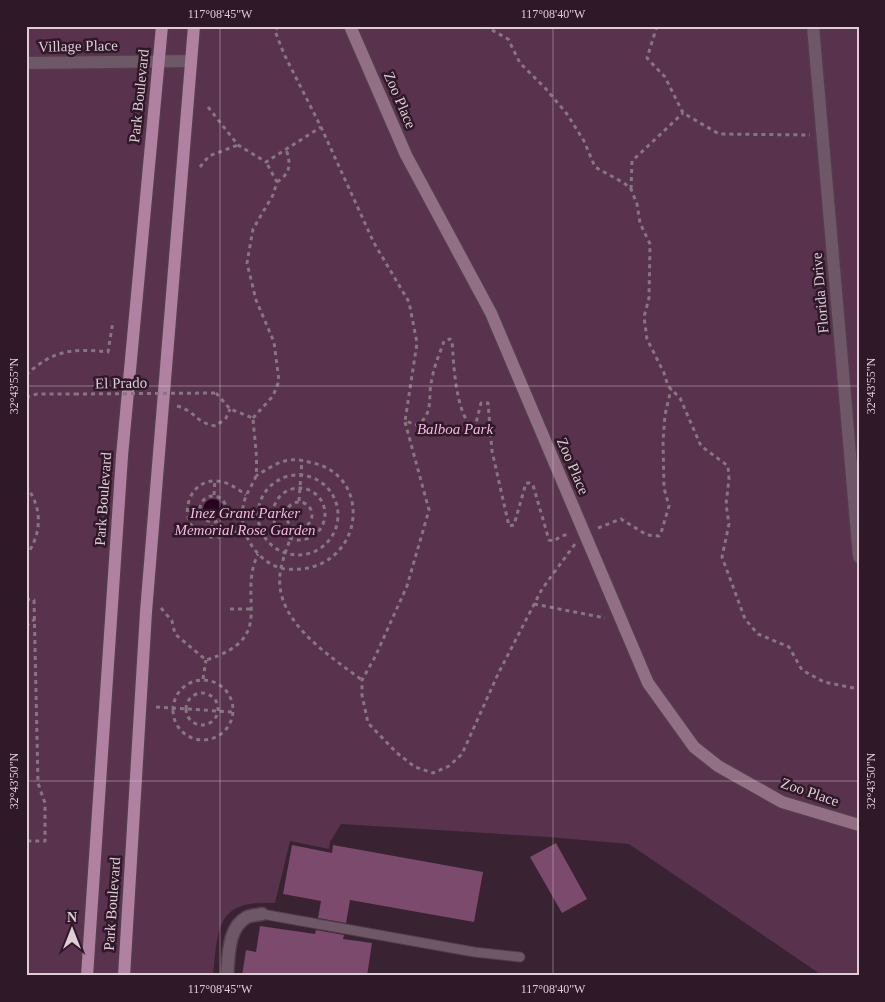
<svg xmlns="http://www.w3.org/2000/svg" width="885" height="1002" font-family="'Times New Roman',serif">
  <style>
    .green { fill: #59324d }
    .water { fill: #2b0121 }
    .building { fill: #7c4a6c }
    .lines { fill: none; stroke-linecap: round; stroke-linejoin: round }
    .service-casing { stroke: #533d4c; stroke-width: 11 }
    .minor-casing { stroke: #533d4c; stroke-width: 15 }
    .tertiary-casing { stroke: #533d4c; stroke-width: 15 }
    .secondary-casing { stroke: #533d4c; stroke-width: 15 }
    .primary-casing { stroke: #533d4c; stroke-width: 15 }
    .path { stroke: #887582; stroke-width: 3; stroke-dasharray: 4 4; stroke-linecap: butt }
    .service { stroke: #6e5766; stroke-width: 9 }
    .minor { stroke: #6e5766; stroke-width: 12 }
    .tertiary { stroke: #6e5766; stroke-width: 12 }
    .secondary { stroke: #936f86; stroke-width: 12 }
    .primary { stroke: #b081a0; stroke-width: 12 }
    .path-bridge { stroke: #887582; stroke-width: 3; stroke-dasharray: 4 4; stroke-linecap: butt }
    .ticks { fill: none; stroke: #dccdd6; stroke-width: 1; stroke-opacity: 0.45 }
    .labels { text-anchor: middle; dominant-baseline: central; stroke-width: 5; stroke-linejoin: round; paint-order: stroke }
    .street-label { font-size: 15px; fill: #dccdd6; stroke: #2f1828 }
    .park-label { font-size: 15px; font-style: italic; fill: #f6b7e1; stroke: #2f1828 }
    .neatline { fill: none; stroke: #dccdd6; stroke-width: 2 }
    .ticks-label { font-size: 12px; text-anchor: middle; fill: #dccdd6 }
  </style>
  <rect width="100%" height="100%" fill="#392232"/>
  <path class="green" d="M26,26H859V976H823L629,844L548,837L341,824L330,842L329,849L290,841L275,903C216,899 218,928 213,976H26Z"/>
  <path class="water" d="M203 509a10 10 0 1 1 20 0a10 10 0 1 1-20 0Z"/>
  <path class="building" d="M556,843L587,899L562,913L530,857Z
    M292,845L332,853L333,845L483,872L474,922L350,900L346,923L318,918L321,901L283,894Z
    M260,926L315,934L316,930L344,935L343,939L372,943L367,976H242L246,950L256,952Z"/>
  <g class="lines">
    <defs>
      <path id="service" d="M262,914L474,952L520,957"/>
      <path id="minor" d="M26,63L191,61
        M227,976C229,957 227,928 247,917C251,915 258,915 262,914"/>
      <path id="tertiary" d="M813,26L859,557"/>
      <path id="secondary" d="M350,26L406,155L491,313L648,683L694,747L718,766L782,802L859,825"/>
      <path id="primary" d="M87,976L122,456L162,26
        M124,976L146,612L194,26"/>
    </defs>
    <use href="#service" class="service-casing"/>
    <use href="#minor" class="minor-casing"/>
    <use href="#tertiary" class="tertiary-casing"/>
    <use href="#secondary" class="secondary-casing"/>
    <use href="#primary" class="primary-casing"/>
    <path class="path" d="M278,26L275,31L284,54L321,127L374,243L409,302L417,343L405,421L417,425C435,413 427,397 432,379C434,366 440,353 444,341L450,339L452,341C454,366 455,409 472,428L476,423L481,403H488L492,451L509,526L514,525L526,483H530L533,485L549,540L554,541L561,536L570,534
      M485,26L508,39L520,63L546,89L567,114L584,141L595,167L624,183L631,189L637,204L640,223L650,244L649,298L644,317L647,339L664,373L668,386L680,398L701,446L728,466L729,479L726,504L729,524L722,557L745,619L758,634L789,647L802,670L824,682L859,689
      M657,26L647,58L665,77L683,113L719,134L810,135
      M858,26L859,29
      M208,107L238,145L266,162L321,127
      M200,167L209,156L238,145
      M277,182C291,173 291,164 286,149
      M631,189L632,161L683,113
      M26,375C53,350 73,348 108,352L113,321
      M216,393L230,409L253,418C254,436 258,457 256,475C255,481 250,487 248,492C242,503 241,517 244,529C249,547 266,567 286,569C362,576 377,478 313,463C305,461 297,459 290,460C278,461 266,470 256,476
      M26,397L37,394H75
      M177,406C196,411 195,423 216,426L226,418L230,409
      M253,418L273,396L279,381L274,342L256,300L247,263L253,229L273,195L277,182L266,162
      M405,422L429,510L407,586L375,657L362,680V695L368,723L397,753L415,767L433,773L449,766L462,754L498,674L542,589L575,544
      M258 515a40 40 0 1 1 80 0a40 40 0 1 1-80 0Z
      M26,486C43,508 42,534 26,556
      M273 514a26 26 0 1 1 52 0a26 26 0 1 1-52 0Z
      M214,495L215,480
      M200 509a13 13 0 1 1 26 0a13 13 0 1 1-26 0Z
      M299,501L302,460
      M286 515a13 13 0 1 1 26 0a13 13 0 1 1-26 0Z
      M295,527C290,540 284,554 281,568C270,618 327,654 362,680
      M598,528L621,519L647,535L659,536L661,533L669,506L664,488L663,441L665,415L671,389
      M244,529C233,532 222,539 211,537C172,532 185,472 223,482C231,484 239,490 246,495
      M211,537L213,522
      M26,599L34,600L38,783L45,803V841H26
      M534,604L605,618
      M161,608L172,621L175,634L206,660C279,637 236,600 258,554
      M230,609H252
      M26,626L35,619
      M203,679L206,660
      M173 710a30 30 0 1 1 60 0a30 30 0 1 1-60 0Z
      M186 709a16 16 0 1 1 32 0a16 16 0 1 1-32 0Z
      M156,707L233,712"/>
    <use href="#service" class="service"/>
    <use href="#minor" class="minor"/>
    <use href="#tertiary" class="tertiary"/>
    <use href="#secondary" class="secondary"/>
    <use href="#primary" class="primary"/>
    <path class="path-bridge" d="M75,394L216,393"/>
  </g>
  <path class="ticks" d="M220,26V976M553,26V976M26,386H859M26,781H859"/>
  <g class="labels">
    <g class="street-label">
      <text transform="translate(78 46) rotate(-1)">Village Place</text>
      <text transform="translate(139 96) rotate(-84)">Park Boulevard</text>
      <text transform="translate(400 100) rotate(67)">Zoo Place</text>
      <text transform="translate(820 293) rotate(-95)">Florida Drive</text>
      <text transform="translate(121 383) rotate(-1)">El Prado</text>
      <text transform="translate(573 466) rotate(67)">Zoo Place</text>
      <text transform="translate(103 499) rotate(-86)">Park Boulevard</text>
      <text transform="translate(810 792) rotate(19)">Zoo Place</text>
      <text transform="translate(112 904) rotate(-86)">Park Boulevard</text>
    </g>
    <g class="park-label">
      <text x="455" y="429">Balboa Park</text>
      <text x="245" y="513">Inez Grant Parker<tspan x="245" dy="17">Memorial Rose Garden</tspan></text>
    </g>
  </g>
  <rect width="885" height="1002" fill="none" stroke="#2f1828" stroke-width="55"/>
  <g transform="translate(72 930)" stroke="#2f1828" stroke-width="4" paint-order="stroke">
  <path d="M0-4L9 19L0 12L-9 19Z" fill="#dccdd6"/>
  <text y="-8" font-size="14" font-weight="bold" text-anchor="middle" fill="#dccdd6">N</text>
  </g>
  <rect x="28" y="28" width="830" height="946" class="neatline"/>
  <g class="ticks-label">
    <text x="220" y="18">117°08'45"W</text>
    <text x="553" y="18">117°08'40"W</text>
    <text transform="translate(14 386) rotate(-90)" y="4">32°43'55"N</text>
    <text transform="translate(871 386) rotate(-90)" y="4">32°43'55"N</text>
    <text transform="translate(14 781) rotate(-90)" y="4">32°43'50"N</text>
    <text transform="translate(871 781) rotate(-90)" y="4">32°43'50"N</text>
    <text x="220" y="993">117°08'45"W</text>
    <text x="553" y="993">117°08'40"W</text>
  </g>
</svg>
